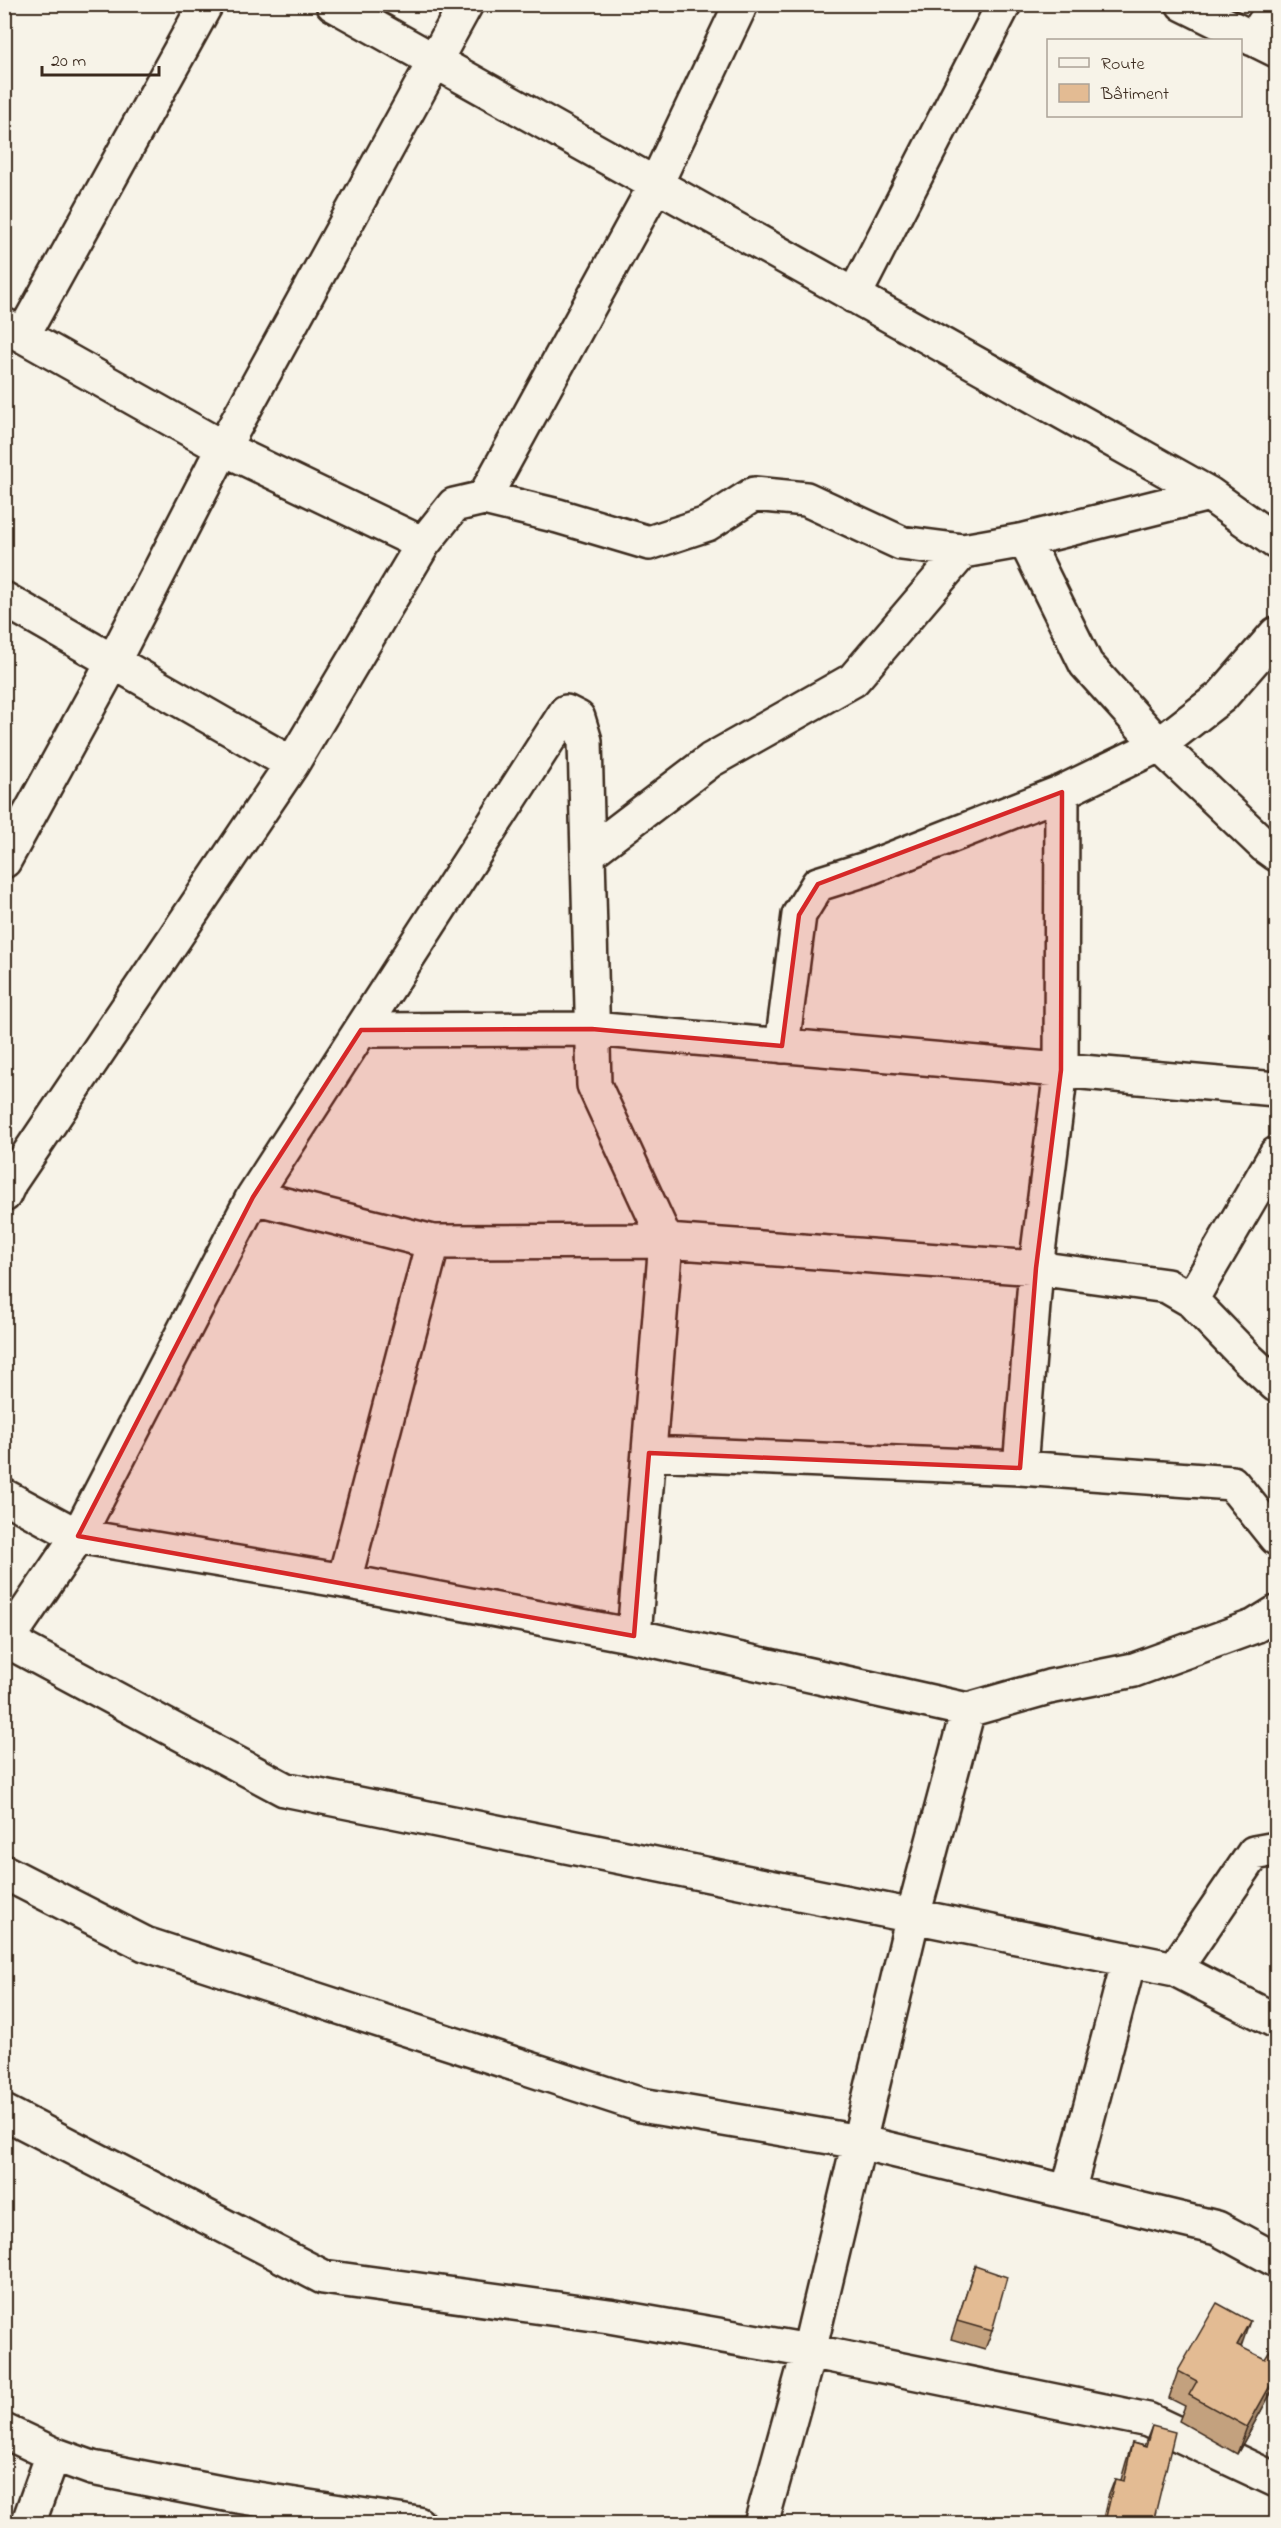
<svg xmlns="http://www.w3.org/2000/svg" width="1281" height="2528" font-family="'Indie Flower',sans-serif">
  <style>
    .lines { fill: none; stroke-linecap: round; stroke-linejoin: round }
    .minor-casing { stroke: #3b2a1e; stroke-width: 38 }
    .minor { stroke: #f7f3e8; stroke-width: 33 }
    .wall { fill: #c3a17e; stroke: #3b2a1e; stroke-width: 1.5 }
    .shaded-wall { fill: #9f8367; stroke: #3b2a1e; stroke-width: 1.5 }
    .building { fill: #e3bb93; stroke: #3b2a1e; stroke-width: 1.5 }
    .marked { fill: #d62828; fill-opacity: 0.2; stroke: #d62828; stroke-width: 4.5; stroke-linejoin: round }
  </style>
  <rect width="100%" height="100%" fill="#f7f3e8"/>
  <filter id="ink" filterUnits="userSpaceOnUse"><feTurbulence type="fractalNoise" baseFrequency=".0167" numOctaves="2"/><feDisplacementMap in="SourceGraphic" scale="12" xChannelSelector="R" yChannelSelector="G"/><feConvolveMatrix kernelMatrix="1 2 1 2 8 2 1 2 1" color-interpolation-filters="sRGB"/></filter>
  <g filter="url(#ink)">
    <g class="lines">
      <defs>
        <path id="minor" d="M333,4L1209,494L1276,542
          M1183,4L1276,50
          M1253,39L1276,6
          M854,296L1004,4
          M4,325L223,448L423,544
          M23,335L206,4
          M484,498L655,186L741,4
          M1025,540L1086,664L1159,745L1265,846L1276,854
          M4,599L292,764
          M588,854L711,760L853,680L963,551
          M4,861L113,662L223,448L466,4
          M361,1030L592,1029L1276,1089
          M782,1046L799,915L818,884L866,869L1062,792L1159,745L1222,696L1276,634
          M4,1195L10,1182L292,764L423,544L454,505L484,498L558,516L649,543L707,524L754,494L806,499L901,543L963,551L1025,540L1209,494
          M253,1197L433,1242
          M1191,1300L1276,1154
          M649,1453L1020,1468L1232,1483L1276,1538
          M1020,1468L1036,1268L1061,1070L1062,792
          M4,1496L78,1536L344,1581L634,1636L968,1710L1049,1687L1134,1670L1255,1626L1276,1613
          M344,1581L433,1242L666,1241L1036,1268L1167,1286L1191,1300L1248,1359L1276,1385
          M4,1639L284,1789L1175,1969L1276,2021
          M4,1645L78,1536L253,1197L566,712L578,718L585,741L594,1085L666,1241L634,1636
          M4,1872L145,1944L641,2105L859,2142L1068,2192L1217,2228L1276,2260
          M1175,1969L1254,1853L1276,1849
          M4,2112L323,2277L609,2316L809,2351L1148,2420L1276,2480
          M1068,2192L1129,1960
          M4,2431L53,2454L92,2468L231,2495L418,2524
          M28,2524L53,2454
          M761,2524L809,2351L913,1916L968,1710"/>
      </defs>
      <use href="#minor" class="minor-casing"/>
      <use href="#minor" class="minor"/>
    </g>
    <path class="wall" d="M975,2266L992,2331L985,2349L951,2339Z
      M1241,2347L1276,2384L1237,2454L1179,2421L1185,2406L1169,2398L1178,2371Z
      M1152,2426L1153,2523H1102L1108,2497L1115,2479L1121,2480L1126,2462L1132,2443L1144,2446Z"/>
    <path class="shaded-wall" d="M1250,2321L1241,2347L1237,2345Z
      M1276,2375V2384L1237,2454L1247,2427Z"/>
    <path class="building" d="M975,2266L1007,2277L992,2331L957,2321Z
      M1217,2303L1250,2321L1237,2345L1265,2359L1276,2341V2375L1247,2427L1189,2395L1197,2381L1178,2371Z
      M1152,2426L1175,2432L1153,2523H1133L1106,2517L1115,2479L1124,2481L1132,2443L1146,2447Z"/>
  </g>
  <path class="marked" d="M1062,792L1061,1070L1036,1268L1020,1468L649,1453L634,1636L78,1536L253,1197L361,1030L592,1029L782,1046L799,915L818,884Z"/>
  <rect width="1281" height="2528" fill="none" stroke="#f7f3e8" stroke-width="24"/>
  <rect x="12" y="12" width="1257" height="2504" fill="none" stroke="#3b2a1e" stroke-width="2" filter="url(#ink)"/>
  <rect x="1047" y="39" width="195" height="78" fill="#f7f3e8" stroke="#aca397" stroke-width="1.5"/>
  <rect x="1059" y="58" width="30" height="9" fill="#f7f3e8" stroke="#aca397" stroke-width="1.5"/>
  <text x="1101" y="69" font-size="18" fill="#3b2a1e">Route</text>
  <rect x="1059" y="84" width="30" height="18" fill="#e3bb93" stroke="#aca397" stroke-width="1.5"/>
  <text x="1101" y="99" font-size="18" fill="#3b2a1e">Bâtiment</text>
  <path d="M42 66v9h117v-9" fill="none" stroke="#3b2a1e" stroke-width="3"/>
  <text x="51" y="66" font-size="18" fill="#3b2a1e" stroke="#f7f3e8" stroke-width="4.5" paint-order="stroke">20 m</text>
</svg>
